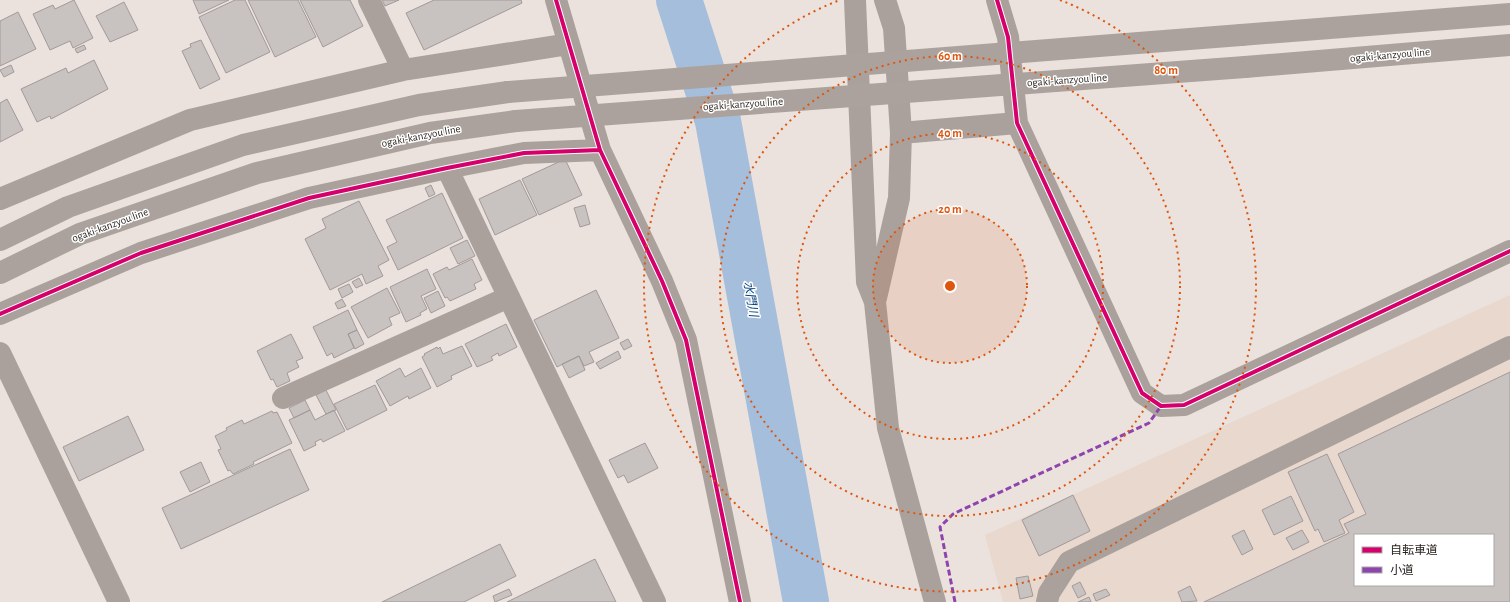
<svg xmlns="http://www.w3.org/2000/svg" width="1510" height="602" font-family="'Alegreya Sans','Noto Sans JP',sans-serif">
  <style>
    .built { fill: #e9d8ce; fill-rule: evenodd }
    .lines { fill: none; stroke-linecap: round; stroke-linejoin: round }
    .river { stroke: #a4bedc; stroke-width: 46 }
    .building { fill: #c8c2c0; stroke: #a29a99; fill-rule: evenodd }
    .minor { stroke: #aaa19c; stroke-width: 22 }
    .major { stroke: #aca29d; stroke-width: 22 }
    .major-bridge { stroke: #aca29d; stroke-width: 22 }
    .quiet { stroke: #8e44ad; stroke-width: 3; stroke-dasharray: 6 3; stroke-linecap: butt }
    .cycleway-casing { stroke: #fff; stroke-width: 6 }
    .cycleway { stroke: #d6006c; stroke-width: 4 }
    .ring { fill: none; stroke: #de560d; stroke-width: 2; stroke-dasharray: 2 4 }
    .labels { text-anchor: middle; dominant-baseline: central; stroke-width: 3; stroke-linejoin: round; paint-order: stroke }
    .street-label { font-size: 11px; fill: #2a2420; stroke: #fff }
    .water-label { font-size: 12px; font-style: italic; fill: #05427a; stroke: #fff }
    .centre { fill: #de560d; stroke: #fff; stroke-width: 2 }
    .ring-label { font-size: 12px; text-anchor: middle; font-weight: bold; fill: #de560d; stroke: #fff; stroke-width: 3; stroke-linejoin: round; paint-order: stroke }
  </style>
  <rect width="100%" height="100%" fill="#ebe2dd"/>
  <path class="built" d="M1510,295V602H1003L985,535ZM1355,535H1493V585H1355Z"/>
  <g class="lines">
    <path class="river" d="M679,0L718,121L806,602"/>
  </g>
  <path class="building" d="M74,0L93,38L73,48L70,41L50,50L33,14L53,5L55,9Z
    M193,0H229L199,14Z
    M235,0H245L270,52L226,73L199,17Z
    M248,0H298L316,37L275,57Z
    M300,0H350L363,26L323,47Z
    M382,0H399L385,6Z
    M434,0H521L522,3L424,50L406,13Z
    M124,2L138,30L110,42L96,16Z
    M18,12L36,49L0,66V21Z
    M201,40L220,79L200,89L182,51L191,47L190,44Z
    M84,45L86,49L77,53L75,49Z
    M94,60L108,89L51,119L50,116L37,122L21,89L66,68L68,73Z
    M11,65L14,72L4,77L0,70Z
    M7,99L23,130L0,142V103Z
    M565,159L582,195L539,215L522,179Z
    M520,180L537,215L495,235L479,199Z
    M431,185L435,194L429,197L425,188Z
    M442,193L463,238L398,270L387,247L397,242L386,220Z
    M359,201L389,260L378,266L383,276L366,284L362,274L330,290L305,239L326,228L322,219Z
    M585,205L590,224L580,227L574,208Z
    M467,240L475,256L458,264L450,248Z
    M472,259L482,280L474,284L476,289L450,301L447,297L445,298L433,274L447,267L449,270Z
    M427,269L436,289L421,296L427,309L420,313L421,315L406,322L390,287Z
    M359,278L363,285L356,288L352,282Z
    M349,284L353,292L342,298L338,289Z
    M387,288L400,313L389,318L392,325L368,338L351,307Z
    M596,290L619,338L589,352L594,362L584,366L579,356L557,367L534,320Z
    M438,291L445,306L431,313L424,298Z
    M342,299L346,306L338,309L335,303Z
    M348,310L357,330L348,334L354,348L334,358L332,353L327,356L313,327Z
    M506,324L517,347L499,356L498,353L491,357L493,360L477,367L465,344Z
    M357,330L364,344L355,349L348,334Z
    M291,334L303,358L296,361L299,367L287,373L290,381L277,387L273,379L271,380L257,351Z
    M628,339L632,346L624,350L620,343Z
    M462,346L472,366L451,376L452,379L437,387L422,357L425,355L424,354L437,347L438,349L440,347L443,354Z
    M618,351L621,358L600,369L596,363Z
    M579,356L585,370L569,378L562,364Z
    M400,368L405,377L421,368L431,388L409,399L408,396L390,406L376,381Z
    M1510,372V602H1204L1349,533L1344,524L1366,514L1338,454ZM1355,535H1493V585H1355Z
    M375,385L387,410L347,430L334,404Z
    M326,390L336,410L326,414L316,395Z
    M305,400L310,410L294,418L289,408Z
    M310,410L315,420L334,410L345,431L323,442L321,439L315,442L316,445L304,451L289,420Z
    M272,411L273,413L277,412L292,443L253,462L254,464L233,474L230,470L228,471L218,450L221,449L215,436L227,430L226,428L242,420L244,424Z
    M128,416L144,450L79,481L63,447Z
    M645,443L658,468L628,483L624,475L618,478L609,460Z
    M290,449L309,490L181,549L162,508Z
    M1327,454L1354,512L1339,520L1345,533L1324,542L1318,529L1315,531L1288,472Z
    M201,462L210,482L190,492L180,472Z
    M1073,495L1090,531L1039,556L1022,520Z
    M1291,496L1303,521L1274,535L1262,510Z
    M1244,530L1253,549L1242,555L1232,536Z
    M1302,530L1309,542L1293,550L1286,538Z
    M500,544L516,576L464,602H382Z
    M595,559L616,602H507Z
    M1028,576L1033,596L1020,599L1016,578Z
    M1080,582L1086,594L1078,598L1072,586Z
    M1190,586L1197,601L1182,602L1178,592Z
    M509,589L512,595L495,602L493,596Z
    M1106,589L1110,595L1096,601L1093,594Z
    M1089,597L1091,602H1078Z"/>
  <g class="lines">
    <path class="minor" d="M369,0L403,70
      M556,0L600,150L662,281L686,340L740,602
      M855,0L867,282L875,302L888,428L935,602
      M885,0L894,28L901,133
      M997,0L1008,37L1017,123L1142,393L1161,406L1184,405L1510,251
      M447,168L655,602
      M0,199L190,120L403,70L569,44
      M876,298L899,198L901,133L1017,123
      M0,314L141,253L309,198L447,168L524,153L600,150
      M0,353L119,602
      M283,398L509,297
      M1047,602L1049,593L1069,562L1510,347"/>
    <path class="major" d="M1241,35L1510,14
      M1245,67L1510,45
      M0,240L68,207L243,145L419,105L508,92
      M0,273L80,234L257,173L430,133L516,121"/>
    <path class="major-bridge" d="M508,92L1241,35
      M516,121L1245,67"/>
    <path class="quiet" d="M955,602L940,527L953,514L1149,423L1161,406"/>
    <defs>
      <path id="cycleway" d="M556,0L600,150L662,281L686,340L740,602
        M997,0L1008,37L1017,123L1142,393L1161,406L1184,405L1510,251
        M0,314L141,253L309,198L447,168L524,153L600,150"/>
    </defs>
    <use href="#cycleway" class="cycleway-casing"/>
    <use href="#cycleway" class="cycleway"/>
  </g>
  <circle cx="950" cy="286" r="77" fill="#de560d" fill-opacity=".12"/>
  <g class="ring">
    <circle cx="950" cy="286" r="77"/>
    <circle cx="950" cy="286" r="153"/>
    <circle cx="950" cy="286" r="230"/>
    <path d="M1060 0A306 306 0 1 1 840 0"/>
  </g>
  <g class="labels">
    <g class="street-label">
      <text transform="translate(1390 55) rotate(-5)">ogaki-kanzyou line</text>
      <text transform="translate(1067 80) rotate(-4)">ogaki-kanzyou line</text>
      <text transform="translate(743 104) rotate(-4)">ogaki-kanzyou line</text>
      <text transform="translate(421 136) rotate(-11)">ogaki-kanzyou line</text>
      <text transform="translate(110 225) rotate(-20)">ogaki-kanzyou line</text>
    </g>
    <g class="water-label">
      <text transform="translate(751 299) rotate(80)">水門川</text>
    </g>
  </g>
  <circle cx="950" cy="286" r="6" class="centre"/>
  <g class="ring-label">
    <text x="950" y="60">60 m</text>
    <text x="1166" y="74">80 m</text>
    <text x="950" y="137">40 m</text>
    <text x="950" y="213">20 m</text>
  </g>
  <rect x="1354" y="534" width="140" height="52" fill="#ffffff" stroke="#aaa7a6"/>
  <rect x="1362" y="547" width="20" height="6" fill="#d6006c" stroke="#aaa7a6"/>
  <text x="1390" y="554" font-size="12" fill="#2a2420">自転車道</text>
  <rect x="1362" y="567" width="20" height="6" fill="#8e44ad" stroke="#aaa7a6"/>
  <text x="1390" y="574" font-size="12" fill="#2a2420">小道</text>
</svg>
